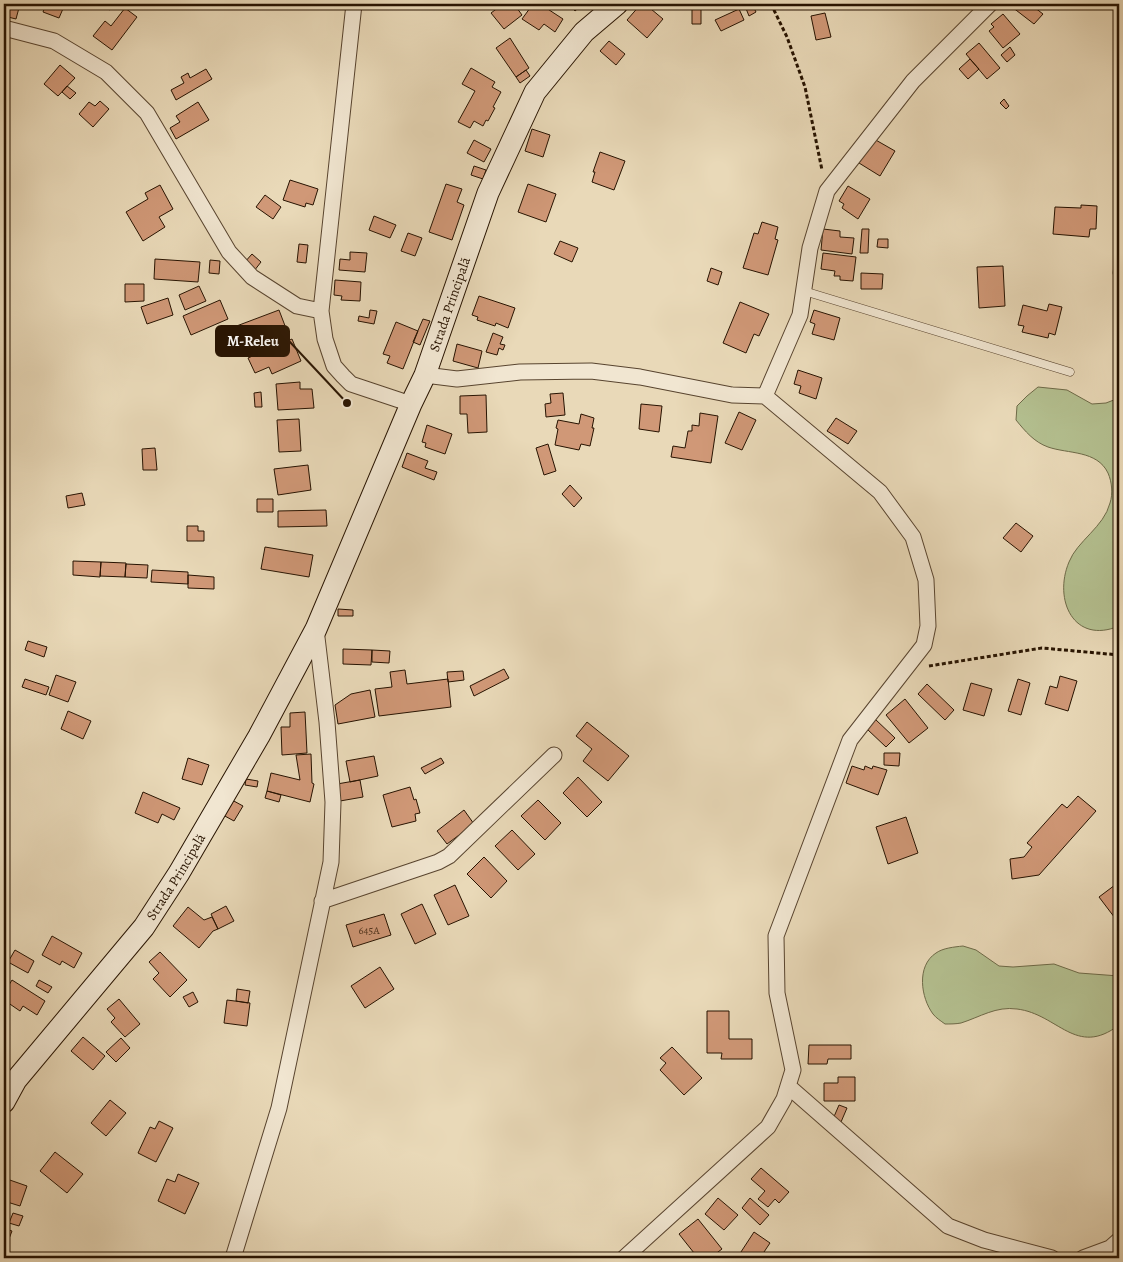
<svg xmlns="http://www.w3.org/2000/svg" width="1123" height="1262" font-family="Alegreya,serif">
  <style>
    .green { fill: #b4c090; stroke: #6e6a48 }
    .building { fill: #d09877; stroke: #271301 }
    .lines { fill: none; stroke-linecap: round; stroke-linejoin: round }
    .lane-casing { stroke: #58442f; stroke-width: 9 }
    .street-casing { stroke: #58442f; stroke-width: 17 }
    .secondary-casing { stroke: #271301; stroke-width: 23 }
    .path { stroke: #271301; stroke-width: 3; stroke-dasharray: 4 2.5; stroke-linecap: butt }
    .lane { stroke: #f1e6d1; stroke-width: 8 }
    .street { stroke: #f1e6d1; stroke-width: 15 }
    .secondary { stroke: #f1e6d1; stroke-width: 21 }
    .labels { text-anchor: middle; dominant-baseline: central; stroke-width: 4; stroke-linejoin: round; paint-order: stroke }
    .number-label { font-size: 11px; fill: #51341e }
    .street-label { font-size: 14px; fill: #271301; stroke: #f1e6d1 }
    .leader { fill: none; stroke: #271301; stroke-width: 2 }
    .callout-dot { fill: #271301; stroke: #f1e6d1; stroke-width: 2 }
    .callout { fill: #271301; stroke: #271301; stroke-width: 2 }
    .callout-label { font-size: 15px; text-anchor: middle; font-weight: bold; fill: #fff }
  </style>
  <rect width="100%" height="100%" fill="#e9d9b8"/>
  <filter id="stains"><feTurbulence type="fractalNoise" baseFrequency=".004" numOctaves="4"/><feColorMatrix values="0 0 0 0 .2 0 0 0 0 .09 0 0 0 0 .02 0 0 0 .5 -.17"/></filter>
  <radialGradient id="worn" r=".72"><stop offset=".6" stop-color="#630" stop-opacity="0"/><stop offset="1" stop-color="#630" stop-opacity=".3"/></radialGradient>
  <path class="green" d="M1119,255V297L1113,273L1115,258Z
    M1038,387L1067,390L1092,404L1106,403L1119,398V626C1074,645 1053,600 1069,562C1077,541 1104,527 1110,503C1113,494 1112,482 1108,473C1097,450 1068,454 1048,447C1034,442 1025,431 1016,420L1017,406L1027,396Z
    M963,946L976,950L999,966L1013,967L1054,964L1079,973L1119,976V1025C1076,1058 1058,1014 1017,1009C996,1006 980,1017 961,1023C956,1024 950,1024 945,1024C941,1021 936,1018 933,1014C921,998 916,966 936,953C943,948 954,947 963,946Z"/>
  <path class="building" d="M4,4H20L16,19L4,16Z
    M46,4H65L59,18L43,12Z
    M101,4H114L110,10Z
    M503,4H514L522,15L504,29L491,13Z
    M533,4H540L563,19L555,32L544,24L539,30L522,19Z
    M569,4H583L575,11Z
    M641,4H645L663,19L647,38L627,20Z
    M750,4H752L756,12L749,16L745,6Z
    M1015,4H1030L1043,14L1034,24L1012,7Z
    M692,5H701V24H692Z
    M125,8L137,17L112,50L93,36L105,21L111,26Z
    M739,9L744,20L721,31L715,20Z
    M825,13L831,37L816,40L811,16Z
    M1003,14L1020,34L1003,48L989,31L994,27L991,24Z
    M510,38L529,68L516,77L496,48Z
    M609,41L625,54L616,65L600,51Z
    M979,43L1000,68L987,79L966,54Z
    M1010,47L1015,55L1007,62L1001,55Z
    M970,59L979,69L968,79L959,69Z
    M60,65L75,78L58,96L44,84Z
    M471,68L495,82L492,87L501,92L493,107L495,108L488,121L486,120L483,126L474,121L470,128L458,122L475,91L462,84Z
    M206,69L212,79L176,100L171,90L184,83L181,77L188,73L190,78Z
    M526,70L530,76L520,83L516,77Z
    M67,86L76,93L70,99L62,92Z
    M1004,99L1009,106L1006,109L1000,103Z
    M100,101L109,109L93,127L79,114L89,102L95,106Z
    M198,102L209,120L176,139L170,128L180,122L176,116Z
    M532,129L550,135L543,157L525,151Z
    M874,139L895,151L880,176L859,163Z
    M474,140L491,149L484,162L467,153Z
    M600,152L625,161L614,190L592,182L595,172H593Z
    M474,166L486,170L483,179L471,175Z
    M290,180L318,189L313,205L306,203L305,207L283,200Z
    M446,184L462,189L457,202L464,205L452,240L429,232Z
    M528,184L556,194L546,222L518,212Z
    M160,185L173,209L159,217L165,227L143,241L126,212L148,199L145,193Z
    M848,186L870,199L858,219L842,208L844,204L839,201Z
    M265,195L281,207L273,219L256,207Z
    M1081,205L1097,206L1096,229H1090L1089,237L1053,234L1055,207L1081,208Z
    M374,216L396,225L390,238L369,230Z
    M762,222L778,227L775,239L778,240L768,275L743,268L754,233L758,234Z
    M823,229L840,231V237L854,238L852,254L821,250Z
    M862,229H869L868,253H860Z
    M408,233L422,238L415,256L401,251Z
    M878,239H888V248L877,247Z
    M560,241L578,248L572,262L554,254Z
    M299,244L308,245L306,263L297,262Z
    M350,252L367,253L365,272L339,270L340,259L350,260Z
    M823,253L856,257L853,281L840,280V276H834L835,271L821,269Z
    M252,254L261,262L254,271L244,263Z
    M155,259L200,262L198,282L154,279Z
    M210,260L220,261L219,274L209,273Z
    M1003,266L1005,306L979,308L977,267Z
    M711,268L722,272L718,285L707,281Z
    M861,273L883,274L882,289H861Z
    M335,280L361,282L360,301L341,300L342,296L334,295Z
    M125,284H144V301L125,302Z
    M199,286L206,301L185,310L179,295Z
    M479,296L515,308L508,328L496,323L495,326L477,320L478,317L472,315Z
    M168,298L173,315L147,324L141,307Z
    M220,300L228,319L191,335L183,316Z
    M740,302L769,314L759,336L754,334L746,353L723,343Z
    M1049,304L1062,307L1055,335L1049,333L1048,338L1022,332L1024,326L1018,325L1023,305L1047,311Z
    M279,310L287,331L252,344L250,340L225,350L218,333Z
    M370,310L377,311L374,324L358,321L359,316L369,318Z
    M814,310L840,318L834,340L812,334L815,324L810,322Z
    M423,319L430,321L420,345L413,342Z
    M396,322L418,331L403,369L387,363L390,356L383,354Z
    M493,333L503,337L500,344L505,345L503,350L499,348L497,355L486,352Z
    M292,339L301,361L272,374L269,367L255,373L248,358Z
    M457,344L482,351L478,368L453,361Z
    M798,370L822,378L816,399L799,393L801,386L794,384Z
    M300,382V389H312L314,408L278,410L276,384Z
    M261,392L262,407H255L254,393Z
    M563,393L565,415L546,417L545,404L551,403L550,394Z
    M486,395L487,432L468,433L467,414H460V396Z
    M641,404L662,406L659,432L639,429Z
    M739,412L756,420L742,450L725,443Z
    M700,413L718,416L711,463L671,457L673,446L685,448L688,431H692V425L699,426Z
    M581,414L594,418L592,428H594L590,446L581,444L579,450L555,445L558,429L556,428L558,420L579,424Z
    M836,418L857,431L848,444L827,431Z
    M299,419L301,451L279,452L277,420Z
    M427,425L452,434L445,454L425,447L426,443L422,442Z
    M548,444L556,471L544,475L536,448Z
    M155,448L157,470H143L142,449Z
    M407,453L428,461L425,468L437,472L434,480L402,467Z
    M308,465L311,490L278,495L274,469Z
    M570,485L582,498L574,507L562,494Z
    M82,493L85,505L68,508L66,496Z
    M257,499H273V512H257Z
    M326,510L327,526L278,527V511Z
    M1016,523L1033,536L1021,552L1003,538Z
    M187,526H198V531H204V541H187Z
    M265,547L313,555L309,577L261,569Z
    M73,561L101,562L100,577L73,575Z
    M101,562L126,563L125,577L100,576Z
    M126,564L148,565L147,578L125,577Z
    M152,570L188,572V584L151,582Z
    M188,575L214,577V589L188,588Z
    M338,609L353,610V616H338Z
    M28,641L47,647L44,657L25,650Z
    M343,649L372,650L371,665L343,664Z
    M372,650L390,651L389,663L372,662Z
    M504,669L509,678L474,696L470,686Z
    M405,670L407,684L448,679L451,707L379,716L375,689L392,687L390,672Z
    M463,671L464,680L448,682L447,672Z
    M56,675L76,682L68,702L49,695Z
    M1060,676L1077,681L1068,711L1045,704L1050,686L1057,688Z
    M25,679L49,687L46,695L22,687Z
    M1018,679L1030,683L1021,715L1008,711Z
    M971,683L992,689L984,716L963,710Z
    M927,684L954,710L945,720L918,694Z
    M370,690L375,717L338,724L335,705L351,694Z
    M905,699L928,728L909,743L886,715Z
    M68,711L91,721L83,739L61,729Z
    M305,712L307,753L282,755L281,727H290V713Z
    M875,719L895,738L886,747L867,729Z
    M587,722L629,756L608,781L583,761L592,749L576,736Z
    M884,753H900L899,766L884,765Z
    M311,754L312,783L314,784L310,802L267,791L271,773L300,780L296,755Z
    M374,756L378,776L350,782L346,761Z
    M188,758L209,765L202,785L182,779Z
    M441,758L444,763L425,774L421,768Z
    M852,766L864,770L865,766L872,769L873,766L887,770L878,795L846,783Z
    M578,777L602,802L587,817L563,793Z
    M246,779L258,781L257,787L245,785Z
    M360,780L363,797L340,801L337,784Z
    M410,787L414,800L416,799L420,813L415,814L416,821L392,827L383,795Z
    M267,791L281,795L279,802L265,798Z
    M143,792L180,808L174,820L162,814L158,823L135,813Z
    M1078,796L1096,811L1039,875L1012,879L1010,859L1024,857L1032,847L1027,843L1062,804L1067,808Z
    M232,800L243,806L234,821L223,815Z
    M538,800L561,823L545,840L521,816Z
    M464,810L474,824L447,844L437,831Z
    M906,817L918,853L888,864L876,827Z
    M512,830L535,854L518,870L495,846Z
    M484,857L507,881L491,898L467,874Z
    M455,885L469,916L448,925L434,895Z
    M1115,885L1119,890V921L1118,922L1099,897Z
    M422,904L436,934L415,944L401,914Z
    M226,906L234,921L218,929L211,914Z
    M188,907L204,920L212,917L218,929L213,931L199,948L173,926Z
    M384,914L391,935L353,947L346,925Z
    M52,936L82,953L74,968L62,961L60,965L42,955Z
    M15,950L34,961L28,973L8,962Z
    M160,952L187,980L170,997L153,979L159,973L149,962Z
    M380,967L394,989L365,1008L351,986Z
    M12,980L45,1001L37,1015L23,1006L20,1011L4,1000V993Z
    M39,980L52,987L48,993L36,986Z
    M237,989L250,991L248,1003L236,1001Z
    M193,992L198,1002L189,1007L183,997Z
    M119,999L140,1024L125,1037L111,1022L115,1018L107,1009Z
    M227,1000L250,1003L247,1026L224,1023Z
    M707,1011H729V1039H752V1059H721L722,1053H707Z
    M83,1037L105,1056L93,1070L71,1051Z
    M121,1038L130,1048L116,1062L106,1052Z
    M809,1045H851V1059H828L827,1064H808Z
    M672,1047L702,1078L684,1095L660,1070L666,1063L660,1058Z
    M838,1077H855V1101H824V1083H838Z
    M110,1100L126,1113L106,1136L91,1123Z
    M839,1105L847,1108L841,1122L833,1119Z
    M159,1121L173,1128L156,1162L138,1153L150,1127L155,1129Z
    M55,1152L83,1174L67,1193L40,1171Z
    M761,1168L789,1192L779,1203L775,1199L768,1207L758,1199L765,1191L751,1179Z
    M178,1174L199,1183L185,1214L158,1201L167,1179L175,1182Z
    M4,1178L27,1186L20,1206L4,1201Z
    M718,1198L738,1215L724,1230L705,1214Z
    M750,1198L769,1215L760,1225L742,1208Z
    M13,1213L23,1216L19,1226L9,1223Z
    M698,1219L722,1249L710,1258H698L679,1234Z
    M4,1228L12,1231L7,1244L4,1243Z
    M754,1232L770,1243L760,1258H737Z"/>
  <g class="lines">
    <defs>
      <path id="lane" d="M804,291L1070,372"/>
      <path id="street" d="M354,4L321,311L325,339L334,366L343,376L351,384L411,404
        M4,28L54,41L106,72L147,113L229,252L252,277L297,306L321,311
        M425,375L457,379L520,372L591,371L640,377L732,395L765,396L880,492L913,537L926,580L928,626L924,645L850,740L776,936L777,993L793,1070L784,1099L768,1127L624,1258
        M765,396L800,315L810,248L827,191L913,81L990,4
        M322,901L438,862L449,856L554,755
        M788,1086L948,1226L984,1240L1052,1258
        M233,1258L279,1108L331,862L333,802L327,722L316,629
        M1083,1258L1110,1248L1119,1240"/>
      <g id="secondary">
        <path id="s1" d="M4,1102L16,1080L144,927L179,873L259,736L316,629L411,404L425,375L488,193L535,92L584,32L617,4"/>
      </g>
    </defs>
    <use href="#lane" class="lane-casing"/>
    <use href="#street" class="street-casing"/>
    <use href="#secondary" class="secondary-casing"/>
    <path class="path" d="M771,4L787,37L805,87L822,170
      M929,666L1042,648L1119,655"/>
    <use href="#lane" class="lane"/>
    <use href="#street" class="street"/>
    <use href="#secondary" class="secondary"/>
  </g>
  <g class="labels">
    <g class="number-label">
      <text x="369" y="930">645A</text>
    </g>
    <g class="street-label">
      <text stroke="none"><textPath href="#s1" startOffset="920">Strada Principală</textPath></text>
      <text stroke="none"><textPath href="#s1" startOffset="284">Strada Principală</textPath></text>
    </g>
  </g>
  <path class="leader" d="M347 403L289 341"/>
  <circle class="callout-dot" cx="347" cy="403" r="5"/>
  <rect class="callout" x="216" y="326" width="73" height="30" rx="5"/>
  <g class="callout-label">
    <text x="253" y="346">M-Releu</text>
  </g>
  <rect width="1123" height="1262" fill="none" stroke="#e9d9b8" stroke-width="20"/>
  <rect x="5" y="5" width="1113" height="1252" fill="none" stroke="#271301" stroke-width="2.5"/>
  <rect x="10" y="10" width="1103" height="1242" fill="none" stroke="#271301"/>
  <rect width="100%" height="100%" filter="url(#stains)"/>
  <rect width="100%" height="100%" fill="url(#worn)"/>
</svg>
